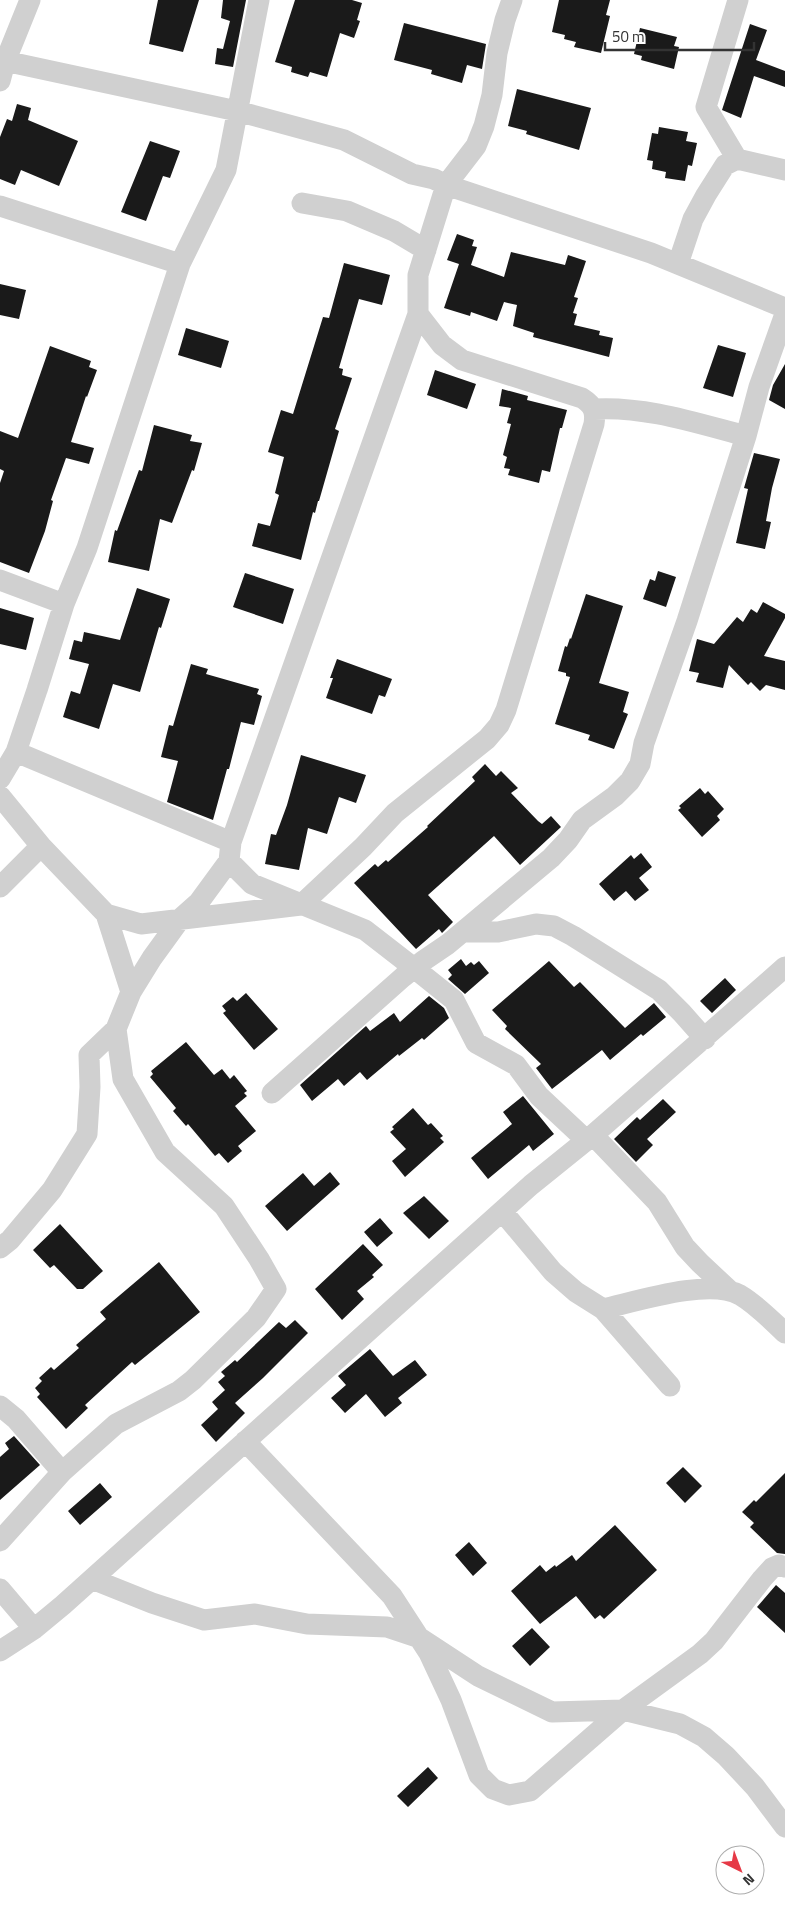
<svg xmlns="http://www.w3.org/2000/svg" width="785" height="1915" font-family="'Titillium Web',sans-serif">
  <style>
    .building { fill: #1a1a1a }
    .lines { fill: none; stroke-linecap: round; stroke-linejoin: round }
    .minor { stroke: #d0d0d0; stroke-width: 21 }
  </style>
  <rect width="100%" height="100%" fill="#fff"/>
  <path class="building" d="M158,0H199L183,52L149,44Z
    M223,0H246L233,67L215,64L217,48L223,49L230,21L221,18Z
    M295,0H352L362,3L357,20L360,21L354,38L340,33L327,77L310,72L308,77L291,72L292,67L275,62Z
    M559,0H610L606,15L610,16L601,53L574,47L576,42L564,39L565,35L552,32Z
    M404,23L486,44L482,69L467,65L462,83L431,74L432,70L394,60Z
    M750,24L767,30L756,60L785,71V87L754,76L741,118L722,110Z
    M640,28L677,37L674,46L679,47L674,69L641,60L642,56L634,54Z
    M517,89L591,108L579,150L526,134L527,131L508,126Z
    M17,104L31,108L28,120L78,141L59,186L21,170L15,185L0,179V137L7,119L12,121Z
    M659,127L688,132L686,141L697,143L692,166L688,165L685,181L665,178L666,172L652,169L653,161L647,160L652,133L658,134Z
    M150,141L180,151L170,178L163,176L146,221L121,212Z
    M457,234L474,240L472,246L477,247L471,265L504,277L511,252L565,265L568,255L586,261L574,297L578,298L573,313L577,314L574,325L600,331L599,335L613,338L609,357L533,337L534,333L513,326L517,305L504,302L497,321L471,312L470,316L444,308L459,264L447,260Z
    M344,263L390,275L382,305L359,299L339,368L343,369L342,375L352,378L335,429L339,431L319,501H318L315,513L313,512L301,560L252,546L258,523L270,526L279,495L275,493L284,457L268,452L281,410L293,414L323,317L329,318Z
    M0,284L26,290L19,319L0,315Z
    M186,328L229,341L221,368L178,355Z
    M718,345L746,353L733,397L703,388Z
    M50,346L91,361L89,367L97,370L87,397L86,396L71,442L94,448L89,464L66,458L51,500L53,501L45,531L29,573L0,562V483L4,471L0,469V431L18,438Z
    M785,364V409L769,400L773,385Z
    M435,370L476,384L467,409L427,395Z
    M502,389L528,396L527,400L567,410L562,428H560L550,472L542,470L539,483L508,475L510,469L504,468L507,457L503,455L511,424L507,423L511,408L499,406Z
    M154,425L192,435L190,441L202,443L194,471L192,470L172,523L160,519L149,571L108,562L115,530L117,531L139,470L142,471Z
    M754,453L780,459L772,488L766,521L771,522L765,549L736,543L748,489L744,488Z
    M658,571L676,577L666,607L643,599L650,579L655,581Z
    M245,573L294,589L283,624L233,607Z
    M137,588L170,599L161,628L159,627L140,692L113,684L99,729L63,717L71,691L80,694L89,664L69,659L74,640L82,642L84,632L120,640Z
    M586,594L623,606L599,683L629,692L623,712L628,714L614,749L588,740L590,735L555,724L570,677L566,676V673L558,671L565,646L567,647L570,638L571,639Z
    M763,602L785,614V618L764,656L785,661V690L766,685L760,691L751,682L748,685L729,665L723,688L696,682L699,673L689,671L697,639L714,644L737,617L743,622L751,609L757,613Z
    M0,608L34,618L26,650L0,644Z
    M337,659L392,679L385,697L379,695L372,714L326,698L333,678H330Z
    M191,664L208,669L206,674L259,689L257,694L262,696L254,725L241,722L229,769H227L213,820L167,802L178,761L161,757L169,725L173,726Z
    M301,755L366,775L356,803L339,797L327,834L308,828L299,870L265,864L271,834L276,835L287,805Z
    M485,764L496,776L501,771L518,788L511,793L538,821L542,824L551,816L561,827L520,865L494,836L428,895L453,922L442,933L439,929L416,949L354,883L375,864L378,867L386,860L388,862L428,827L427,826L475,781L472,777Z
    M700,788L705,794L708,791L724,809L717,816L720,820L702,837L678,810L681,808L679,806Z
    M641,853L652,867L639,878L649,890L635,901L626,891L614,901L599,884L631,855L634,859Z
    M461,959L466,966L471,962L474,965L479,961L489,973L465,994L448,979L452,975L448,970Z
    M549,961L574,987L580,982L625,1028L654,1003L666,1017L643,1036L641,1034L610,1060L602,1050L552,1089L536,1068L541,1064L505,1029L507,1026L492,1010Z
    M725,978L736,990L712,1013L700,1001Z
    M246,993L278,1029L254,1050L223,1013L226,1011L222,1006L233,997L237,1001Z
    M429,996L444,1008L449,1018L424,1040L422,1038L399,1056L398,1054L367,1080L360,1072L344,1086L338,1079L312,1101L300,1085L366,1026L370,1031L394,1013L400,1022Z
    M186,1042L214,1075L222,1069L230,1079L234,1075L247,1091L244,1093L247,1096L235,1106L256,1131L238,1146L242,1151L228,1163L219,1153L215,1156L188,1124L186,1126L173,1111L176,1108L150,1077L153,1074L151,1071Z
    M523,1096L554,1134L533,1151L529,1145L488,1179L471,1158L512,1124L503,1112Z
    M663,1099L676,1112L647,1139L653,1145L636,1162L614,1139L637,1117L640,1120Z
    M413,1108L428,1125L431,1123L443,1136L440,1138L444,1142L405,1177L392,1161L406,1149L390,1132L394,1129L392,1127Z
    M330,1172L340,1184L287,1231L265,1206L303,1173L314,1186Z
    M424,1196L449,1221L429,1239L403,1213Z
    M380,1218L393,1233L377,1247L364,1232Z
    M60,1224L103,1271L83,1289H77L54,1265L50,1268L33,1250Z
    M363,1244L383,1265L372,1275L374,1277L357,1291L364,1299L342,1320L315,1289Z
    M159,1262L200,1312L135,1365L132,1362L85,1405L88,1408L66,1429L37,1397L40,1394L35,1388L42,1381L39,1378L51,1367L54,1370L79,1348L76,1345L106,1319L100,1312Z
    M295,1320L308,1333L263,1378L235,1403L245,1413L216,1442L201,1425L218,1409L212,1402L225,1390L218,1382L225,1376L221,1372L235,1360L237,1362L279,1322L286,1328Z
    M370,1349L393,1376L415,1360L427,1375L398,1398L402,1403L385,1417L366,1394L345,1413L331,1398L346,1385L338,1376Z
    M14,1436L40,1465L0,1500V1457L9,1449L5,1443Z
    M683,1467L702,1486L685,1503L666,1483Z
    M785,1473V1554L777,1553L750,1527L754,1523L742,1512L754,1500L756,1502Z
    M100,1483L112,1497L80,1525L68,1511Z
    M615,1525L657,1570L604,1619L600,1615L595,1619L576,1596L540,1624L511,1591L540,1565L546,1572L555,1565L556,1567L572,1555L576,1561Z
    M469,1542L487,1563L473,1576L455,1555Z
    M776,1585L785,1593V1633L757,1607Z
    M532,1628L550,1647L530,1666L512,1646Z
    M428,1767L438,1778L408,1807L397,1796Z"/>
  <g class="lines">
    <path class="minor" d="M512,0L505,20L497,53L492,95L484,126L476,146L446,185L418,275V314L231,842L229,861L252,884L365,930L414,968L454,1000L476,1043L516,1065L539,1096L586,1140
      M738,0L706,107L737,159L785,170
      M0,60L237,111L344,140L412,174L434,179L446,185L651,253L785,308
      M0,81L5,62L30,0
      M302,203L347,211L394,231L426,250
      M0,206L180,264
      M678,264L693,219L706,195L725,165L737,159
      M594,409C646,406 696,423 746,436
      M0,580L64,604
      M16,752L231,842
      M0,779L16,752L37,690L64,604L87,548L180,264L226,170L259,0
      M0,796L41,846L106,914L131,992L116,1029L123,1079L165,1152L224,1206L259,1259L276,1289L256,1318L193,1380L179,1391L116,1424L62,1472
      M0,887L41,846
      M106,914L141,924L301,905L363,847L395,813L487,739L499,725L506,710L594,424C596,411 593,405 582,398L462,360L442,345L418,314
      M463,932H498L536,924L554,926L573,936L659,990L682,1013L705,1039
      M131,992L152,958L181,918L199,902L229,861
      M272,1093L403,977L423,961L448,944L551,858L568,840L582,820L615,796L630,781L640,764L644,743L687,621L746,436L759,387L785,314
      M593,1135L657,1202L685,1247L700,1263L730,1291
      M502,1211L553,1272L576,1292L603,1309L670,1386
      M0,1248L10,1240L52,1190L87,1134L90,1087L89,1055L116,1029
      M603,1309C638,1301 709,1278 740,1295C757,1305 771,1320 785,1333
      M0,1406L16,1419L62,1472L0,1541
      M245,1441L392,1596L429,1653L451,1700L479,1775L493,1789L509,1795L530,1791L623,1710L700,1654L714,1641L762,1579L772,1568L779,1565L785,1567
      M92,1579L152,1603L204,1620L255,1614L307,1624L387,1627L420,1638L478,1676L552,1712L623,1710L680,1724L704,1737L726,1756L755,1787L785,1827
      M0,1589L34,1629
      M0,1651L34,1629L63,1605L531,1185L593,1135L785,967"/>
  </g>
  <g transform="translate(740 1870) rotate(138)"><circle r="24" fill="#ffffff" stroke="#adadad"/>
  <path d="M0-4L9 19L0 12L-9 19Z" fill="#e63946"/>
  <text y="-8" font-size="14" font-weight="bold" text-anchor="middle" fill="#333333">N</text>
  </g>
  <path d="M605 42v8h149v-8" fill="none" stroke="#333333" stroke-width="2.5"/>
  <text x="612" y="42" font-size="15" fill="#333333" stroke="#ffffff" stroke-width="4" paint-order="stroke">50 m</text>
</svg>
